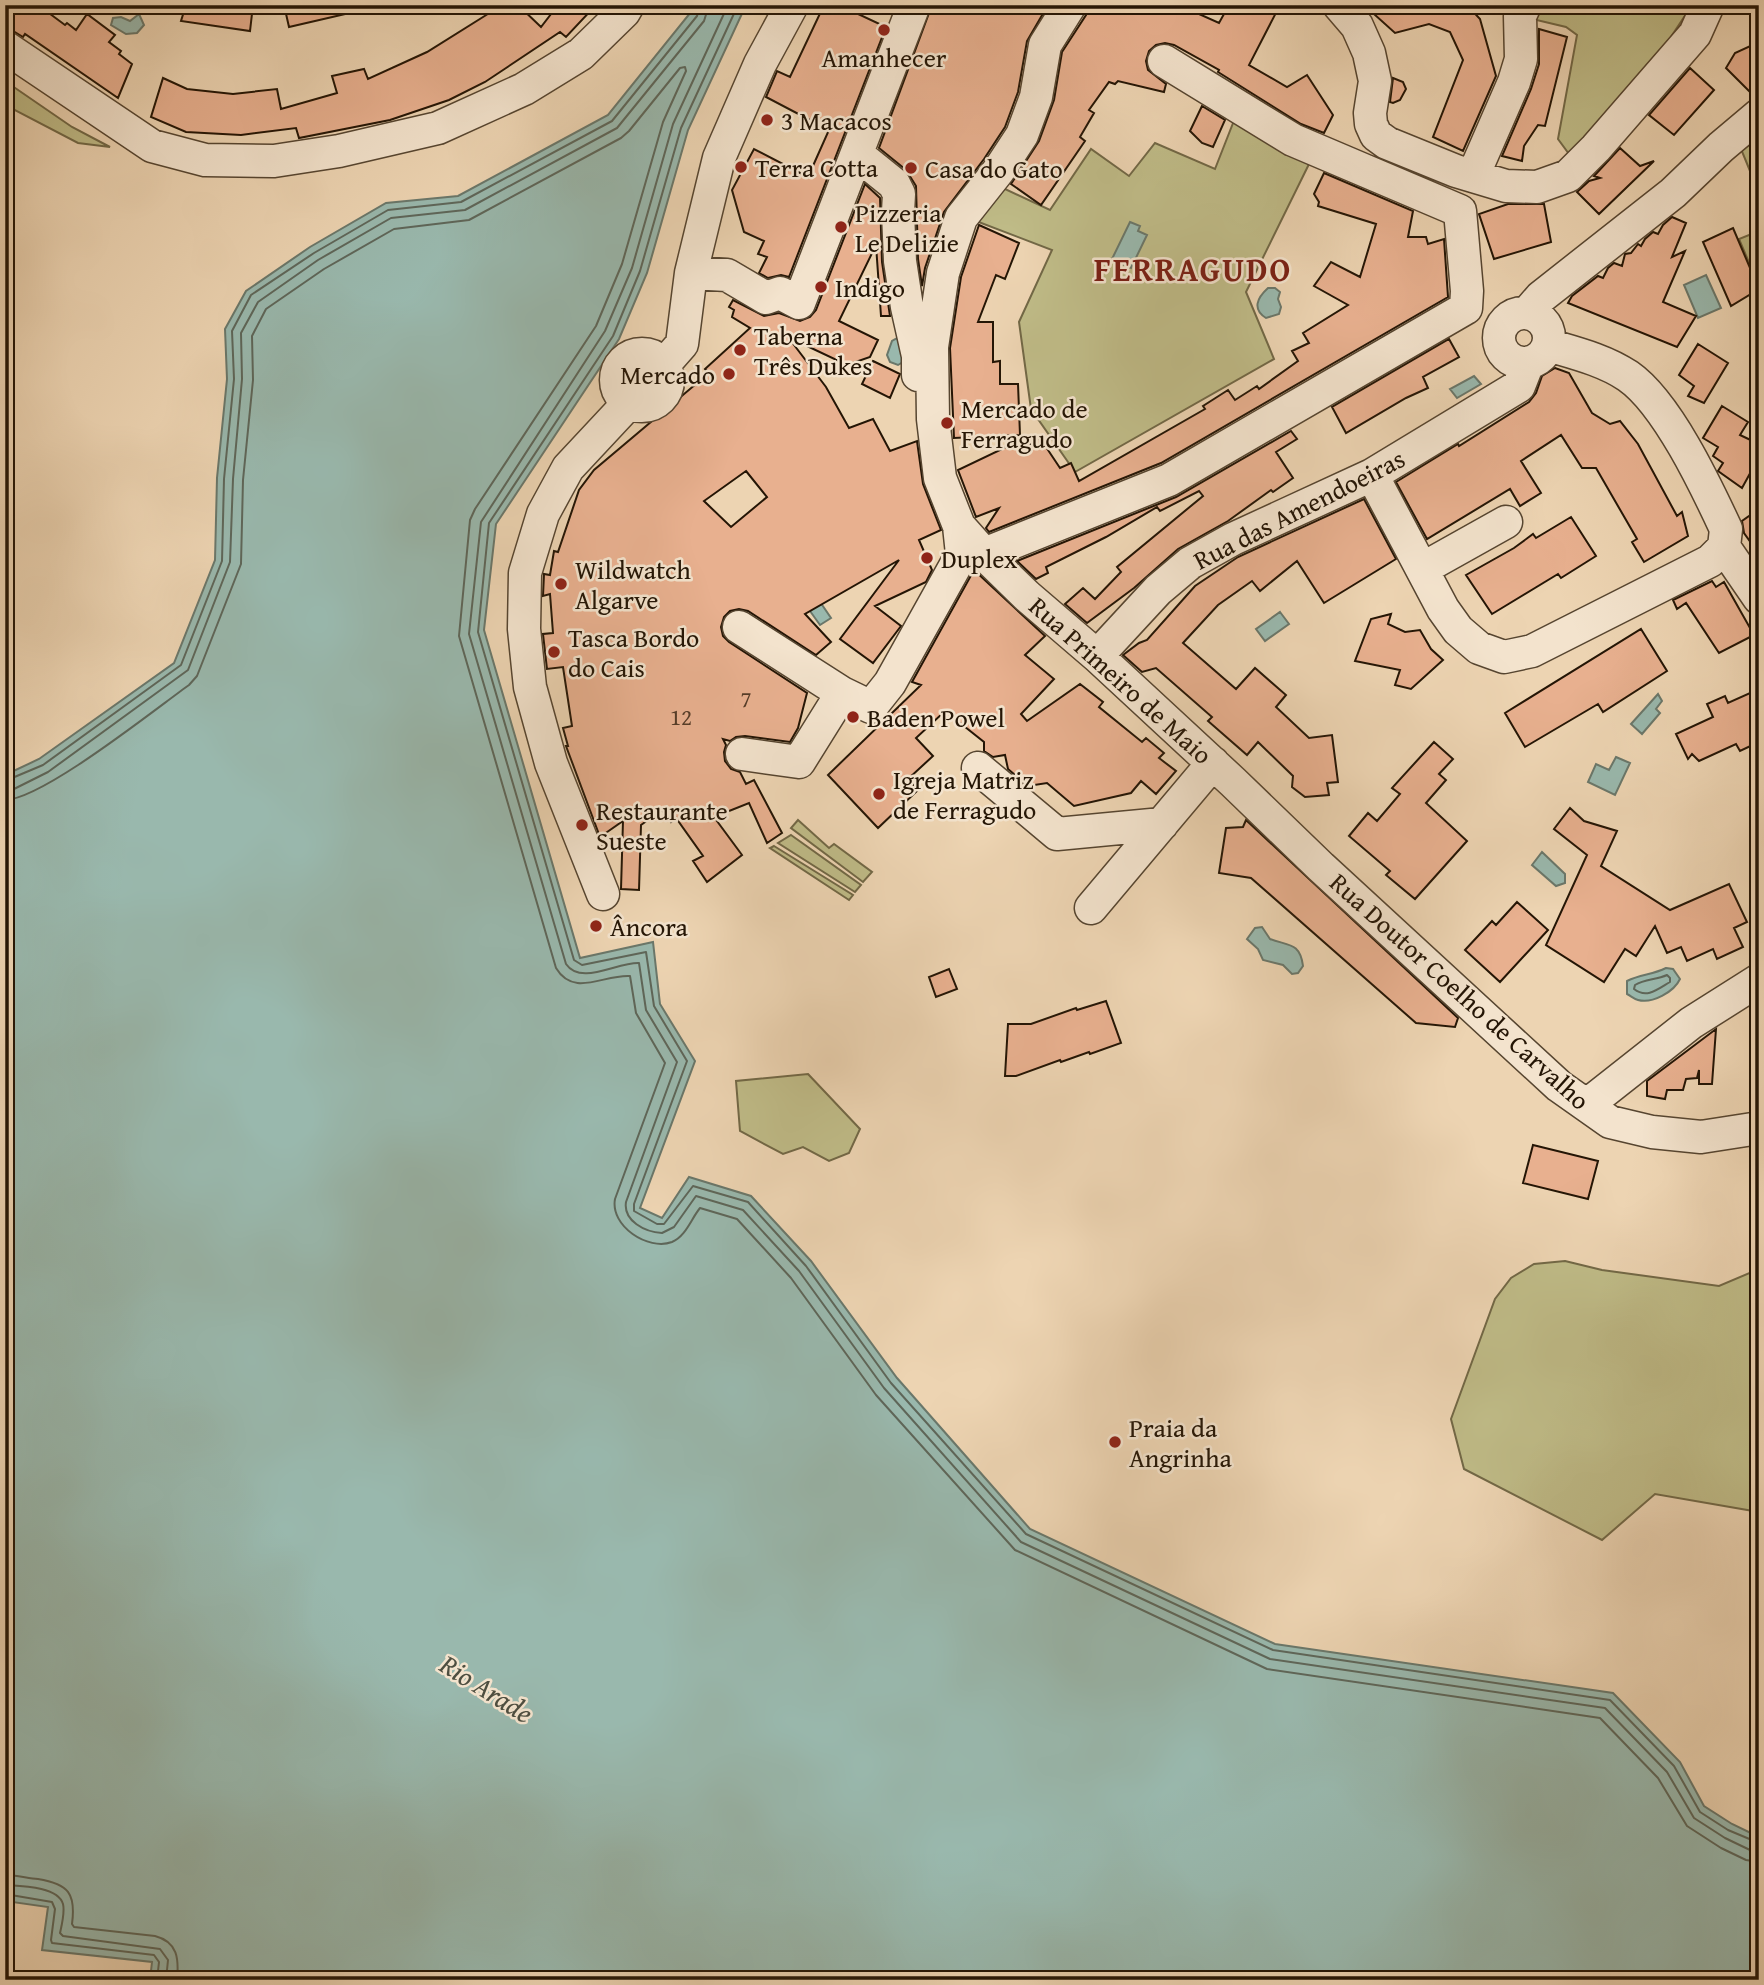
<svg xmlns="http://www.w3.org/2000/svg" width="1764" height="1985" font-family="'Gentium Book Plus',serif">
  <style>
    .green { fill: #bfbb87; stroke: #726846; stroke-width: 2 }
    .water { fill: #99b8ad; stroke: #6a776a; stroke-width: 2 }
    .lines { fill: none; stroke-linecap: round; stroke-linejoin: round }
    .shore { stroke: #5e6659; stroke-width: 2 }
    .building { fill: #e8b08f; stroke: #241505; stroke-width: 2; fill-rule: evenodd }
    .minor-casing { stroke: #564530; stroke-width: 35 }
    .minor { stroke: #f3e3cd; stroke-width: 32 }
    .poi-dot { fill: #8f2418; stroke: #f3e3cd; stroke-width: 2.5 }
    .labels { text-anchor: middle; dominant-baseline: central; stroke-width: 5; stroke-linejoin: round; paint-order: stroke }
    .number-label { font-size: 23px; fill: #553c28 }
    .poi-label { font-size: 26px; fill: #241505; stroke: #f3e3cd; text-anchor: start }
    .street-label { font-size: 26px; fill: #241505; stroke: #f3e3cd }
    .water-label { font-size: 28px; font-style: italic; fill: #4d4e40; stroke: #f3e3cd }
    .district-label { font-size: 33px; font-weight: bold; letter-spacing: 2px; fill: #7a1f14; stroke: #f3e3cd }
  </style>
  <rect width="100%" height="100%" fill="#edd4b2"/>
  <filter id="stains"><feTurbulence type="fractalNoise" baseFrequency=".00286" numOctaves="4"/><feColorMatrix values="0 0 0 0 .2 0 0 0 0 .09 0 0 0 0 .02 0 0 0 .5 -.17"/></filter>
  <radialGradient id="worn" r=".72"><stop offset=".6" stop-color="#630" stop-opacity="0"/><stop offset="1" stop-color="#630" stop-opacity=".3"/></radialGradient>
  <path class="green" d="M1525,5H1595L1605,13L1614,5H1692L1657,58L1569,154L1558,139L1577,35L1566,27L1520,16Z
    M5,81L72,127L110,147L78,143L5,105Z
    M1237,113L1310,162L1246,292L1274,359L1075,472L1031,409L1019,322L1052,250L976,221L1003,188L1050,210L1091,149L1129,176L1155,143L1215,169Z
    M1759,140V193L1741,149Z
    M1759,231V286L1739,239Z
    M798,820L829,848L834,844L872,872L863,882L791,828Z
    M791,835L861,885L855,892L778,843Z
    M774,846L853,895L849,900L770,848Z
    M808,1074L860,1129L849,1153L829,1161L803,1147L783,1154L740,1131L736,1081Z
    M1565,1261L1602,1270L1719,1286L1759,1269V1512L1655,1494L1602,1540L1464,1469L1451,1419L1495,1299L1511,1278L1534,1264Z"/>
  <path class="water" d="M694,5H746L688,130L647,273L619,339L496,524L484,630L580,958L653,942L660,1004L695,1061L640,1208L662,1218L689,1177L751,1196L811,1261L897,1378L1030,1529L1275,1644L1613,1693L1680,1762L1704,1806L1732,1824L1759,1837V1980H150L152,1962L42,1950L48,1907L5,1901V775L39,759L174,663L215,560L217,478L227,379L225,329L246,291L310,247L386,203L458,196L608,115L691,12Z
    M139,14L144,25L137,33L126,34L111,25L113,18L121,17L130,21Z
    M1130,222L1140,226L1138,231L1147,235L1131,268L1112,259Z
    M1706,275L1721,308L1698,318L1684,285Z
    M1268,288H1275L1280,292L1278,299L1281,307L1279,314L1266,318C1252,309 1257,298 1268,288Z
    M901,336L903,362L898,365L890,362L887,355L892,341Z
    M1474,376L1481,384L1457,398L1450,389Z
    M816,596L831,618L820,625L805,604Z
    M1280,612L1289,624L1265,641L1256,629Z
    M1658,694L1662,701L1656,709L1660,713L1642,734L1631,724Z
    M1616,757L1630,763L1615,795L1588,782L1596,764L1609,770Z
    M1542,852L1565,874V883L1556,886L1532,865Z
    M1262,927L1270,939C1288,946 1300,942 1303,966L1298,973L1292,974L1283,965L1263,960L1258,949L1247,939L1255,928Z
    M1666,968L1673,969L1680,979C1674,992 1652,1004 1638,1000C1634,999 1631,996 1627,994V981C1641,974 1652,975 1666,968Z"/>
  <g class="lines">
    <path class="shore" d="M728,5L673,124L632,268L605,331L481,522L469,634L566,964C581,986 617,962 639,963L646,1010L677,1062L626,1202C623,1221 645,1232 662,1233L674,1227L696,1196L743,1210L799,1271L884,1388L1021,1542L1270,1659L1605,1708L1667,1772L1694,1818L1725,1838L1750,1850L1759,1851
      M738,5L681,128L640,271L613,336L489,523L478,632L574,960L582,965L646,952L654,1006L687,1061L634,1204V1211L657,1224H664L693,1186L748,1202L806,1266L891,1383L1026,1534L1273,1650L1610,1700L1674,1766L1700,1812L1728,1830L1759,1843
      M5,781L43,765L181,665L222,561L224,479L234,379L232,331L251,295L314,253L388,210L461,202L612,121L697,16L700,5
      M5,790L14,789L48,772L188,670L230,562L233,479L242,379L241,333L258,302L318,260L391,218L465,210L617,128L704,21L709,5
      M5,800C43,799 154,710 189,685L197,676L241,564L243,480L253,380L252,336L266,309L324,269L394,229L469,220L621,138L629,131L680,68L685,67L686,71L663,122L622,264L596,326L475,509L470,520L459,636L556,968C574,998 604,974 630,976L636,1013L665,1063L615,1199C610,1226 648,1251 672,1242C686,1236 691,1219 700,1208L737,1219L791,1278L876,1395L1015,1550L1267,1669L1600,1718L1658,1778L1687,1826L1721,1848L1746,1860L1759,1862
      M1667,975L1670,978V982C1658,989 1647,999 1634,989L1635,985C1645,979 1656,980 1667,975Z
      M5,1875C16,1875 27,1878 38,1879C69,1884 76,1894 72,1924L74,1927L155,1936C178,1942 179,1959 177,1980
      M5,1885C20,1886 58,1886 63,1904C65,1912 62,1924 60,1933L63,1936L160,1949L168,1960L166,1980
      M5,1894L52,1902L55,1909L51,1940L52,1943L154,1955L159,1962L157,1980"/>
  </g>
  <path class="building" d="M5,5H38L65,25L67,23L76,30L87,14L115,35L109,42L121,51L119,54L132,64L118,98L25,34L23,37L5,26Z
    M186,5H253L250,31L181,21Z
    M284,5H353L354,12L289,27Z
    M487,5H518L541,27L558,5H596L566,37L560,32L485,82L449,100L390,120L299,138L296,128L241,135L186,132L151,117L163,78L187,89L233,94L277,89L281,109L337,93L332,76L364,69L368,79L427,52L491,12Z
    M824,5H839L886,27L789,277L781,275L768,278L759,273L767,257L758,254L764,241L744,232L732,190L754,149L808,177L829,130L766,97L777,71L790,77Z
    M932,5H1048L1027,41L1018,92L1005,127L984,159L944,212L925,268L922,286L918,259L916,186L906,170L879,148Z
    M1088,5H1179L1219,23L1229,5H1280L1249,65L1287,87L1307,75L1333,115L1324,133L1301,124L1218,72L1219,70L1174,45L1165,43L1156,45L1149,51L1146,61L1148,70L1166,84L1164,92L1118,81L1115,84L1109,82L1089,110L1094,113L1080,137L1085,141L1041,205L1011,184L1039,141L1054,100L1062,52L1086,15Z
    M1364,5H1467L1480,19L1496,76L1463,151L1433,137L1463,60L1450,32L1429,24L1395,33Z
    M1539,29L1567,37L1545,126L1538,125L1524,146L1522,161L1502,156L1531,89L1539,64Z
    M1759,42V97H1755L1726,68L1735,53Z
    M1690,68L1714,90L1674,135L1649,115Z
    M1393,78L1403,82L1406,89L1400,100L1393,103L1390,102Z
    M1202,106L1225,120L1213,147L1202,143L1190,131Z
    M1620,148L1640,166L1654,161L1599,214L1577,192L1589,181L1600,178L1594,176Z
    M1324,173L1413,211L1408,237H1426L1428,244L1444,239L1448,297L1161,463L989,532L986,528L999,508L976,517L958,470L1021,440V450L1040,438L1060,468L1071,463L1079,481L1205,409L1203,406L1228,390L1235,400L1257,386L1259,389L1298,361L1292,351L1309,343L1303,333L1348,305L1314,286L1331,262L1360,277L1376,224L1318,206L1319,202L1314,194Z
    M865,184L880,198L882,262L890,316H881L876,245L839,321L878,340L870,357L847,365L788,337L826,387L849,428L873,419L890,451L917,441L923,484L941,530L919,540L932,570L926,582L875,606L901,626L873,663L840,639L899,560L805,614L831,642L816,655L748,611L739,609L730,611L724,617L721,627L723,636L729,642L807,693L798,728L790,742L745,736L736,737L730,741L723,739L726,745L724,752L725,761L731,769L740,772L746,784L754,780L782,833L767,843L749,803L714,817L742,855L707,882L693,861L703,856L676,818L671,822L662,810L641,825L639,890L621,889L623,821L600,837L566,746H568L563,728L572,726L563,667L547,669L543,634L553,633L550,594L543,596L544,574L550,575L554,551L558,552L579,490L594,470L709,373L705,369L750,328L732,317L734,310L729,307L733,300L764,316L779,313L800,321L810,317L816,310ZM746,471L767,497L731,527L704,501Z
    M1508,204H1544L1551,242L1494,259L1479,214Z
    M1672,217L1686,223L1672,257L1685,251L1663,302L1696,316L1677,347L1568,303L1572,296L1598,276L1603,278L1608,268L1614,263L1622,266L1625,254L1631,253L1638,244L1641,246L1645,239L1653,232L1658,234L1663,225Z
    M979,225L1019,243L1005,279L996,275L978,322H993V362L1000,361V384H1018L1020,435L954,438L950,348L961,277Z
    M1733,228L1759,289L1731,306L1703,242Z
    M1449,339L1459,357L1423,377L1428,388L1406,398L1346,433L1332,407Z
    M1698,344L1728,363L1704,403L1688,396L1694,386L1679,375Z
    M873,361L900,374L890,398L862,384Z
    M1555,368L1569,373L1592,413L1610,424L1620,421L1638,444L1677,516L1682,512L1688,536L1644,562L1632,542L1637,539L1596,468H1582L1561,435L1521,461L1541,493L1520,506L1510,489L1427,539L1396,482L1458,444L1459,446L1529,402L1536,393L1542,376Z
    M1722,406L1748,422L1740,435L1759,444V457L1742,488L1718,471L1723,463L1713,456L1718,447L1703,438Z
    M1291,431L1297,439L1276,452L1293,478L1273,492L1271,490L1228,521L1178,549L1134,588L1087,623L1065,604L1083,588L1095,599L1121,572L1117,567L1203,496L1199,491L1160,511L1157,507L1106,537L1046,567L1048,573L1036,579L1017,561L1176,497Z
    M1364,499L1396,559L1324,603L1297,561L1260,591L1252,581L1218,605L1183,643L1236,689L1255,668L1286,695L1276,707L1309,738L1332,735L1338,782L1327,783L1329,795L1305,797L1292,787L1293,776L1258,742L1247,755L1208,721L1212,717L1156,668L1142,672L1123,655L1139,643L1147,640L1195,586L1238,557Z
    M1759,509V554L1744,533L1742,521Z
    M1571,517L1596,556L1561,578L1558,574L1492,614L1466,575L1514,548L1533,534L1536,538Z
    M974,570L1045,636L1025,655L1054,679L1021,714L1027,721L1080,684L1103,702L1099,707L1142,742L1146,738L1164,753L1159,758L1176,771L1156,794L1141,781L1131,793L1074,806L1047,783L1028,786L1008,769L1005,755L993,757L984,751V742L945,711L916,738L933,756L908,779L918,790L878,828L828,775L921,685L912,682Z
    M1712,581L1716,587L1724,582L1754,635L1719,653L1686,603L1677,609L1673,600Z
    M1391,614L1388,624L1405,632L1420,630L1431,649L1443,660L1411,689L1395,685L1400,670L1355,661L1371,619Z
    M1641,629L1667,671L1603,712L1598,704L1525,747L1505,713Z
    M1759,689V742L1740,751L1736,744L1699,761L1692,754L1688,759L1676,734L1713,717L1707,704L1725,696L1728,703Z
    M1434,742L1453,759L1439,774L1446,780L1426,803L1467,841L1415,899L1386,875L1390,871L1349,836L1368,813L1377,821L1400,794L1392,788Z
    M1570,808L1584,821L1617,831L1601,866L1670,910L1729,884L1747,922L1734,928L1743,947L1717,959L1713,949L1687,961L1681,947L1667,953L1655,926L1636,956L1625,949L1604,982L1546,945L1587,855L1554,829Z
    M1246,820L1458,1018L1455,1027L1416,1023L1251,878L1219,873L1226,828L1243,827Z
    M1517,902L1548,930L1500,982L1465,950L1492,921L1496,925Z
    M949,969L957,989L936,997L929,977Z
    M1106,1001L1121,1043L1090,1054L1089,1052L1061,1062L1060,1060L1016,1076H1005L1008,1024H1031L1076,1008L1077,1010Z
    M1716,1029L1712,1084H1699V1070L1697,1078L1686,1079L1683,1090H1667L1665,1099L1647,1096V1081Z
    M1533,1145L1598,1161L1588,1199L1523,1183Z"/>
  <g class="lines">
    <defs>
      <path id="minor" d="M1070,5L1045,45L1036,97L1022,135L999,170L961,218L943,273L932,347L933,419L940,478L959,526L984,554L1027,596L1097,656L1233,782L1321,867L1559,1086L1610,1122L1652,1132L1701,1137L1759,1128
        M1339,5L1357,26L1369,53L1375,81L1370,113L1371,124L1376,135L1387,143L1456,171L1506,186L1537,187L1568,176L1596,148L1695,34L1708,5
        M5,47L152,146L205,160L274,161L339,151L438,128L524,89L581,54L624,12L628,5
        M1164,61L1293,140L1460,211L1467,291L1466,308
        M858,155L894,184L899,194L898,212L900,261L907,307L918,356V375
        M1473,176L1514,82L1521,59L1520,16L1525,5
        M691,273L727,275L766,298L780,293L799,303L914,5
        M1499 338a25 25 0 1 1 50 0a25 25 0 1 1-50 0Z
        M1527,313L1541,297L1673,193L1721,147L1759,115
        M616 380a26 26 0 1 1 52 0a26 26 0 1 1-52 0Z
        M1372,475L1443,609L1458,630L1479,648L1504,657L1532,651L1710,561L1724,547L1726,529C1706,486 1667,403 1628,376C1604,360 1575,353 1548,345
        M1724,547L1759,598
        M984,554L1169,480L1466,308
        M1422,569L1506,522
        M739,627L842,693
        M1097,656L1158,590L1190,563L1233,539L1372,475L1519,386L1528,363
        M742,754L799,762L842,693L871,707L890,683L962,554L959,526
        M978,768L1057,834L1162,824
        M603,894L551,763L530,687L524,629L525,573L543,514L568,468L653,377L682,344L691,273L719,158L760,64L792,5
        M1091,908L1213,763
        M1587,1105L1691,1023L1759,980"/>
    </defs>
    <use href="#minor" class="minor-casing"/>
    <use href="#minor" class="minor"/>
  </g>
  <g class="poi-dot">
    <circle cx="884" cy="30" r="7"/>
    <circle cx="767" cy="120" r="7"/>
    <circle cx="741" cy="167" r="7"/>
    <circle cx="911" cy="168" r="7"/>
    <circle cx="841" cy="227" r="7"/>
    <circle cx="821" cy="287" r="7"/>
    <circle cx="740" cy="350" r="7"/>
    <circle cx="729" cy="374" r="7"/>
    <circle cx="947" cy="423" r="7"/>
    <circle cx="927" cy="558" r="7"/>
    <circle cx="561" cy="584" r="7"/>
    <circle cx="554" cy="652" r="7"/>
    <circle cx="853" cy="717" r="7"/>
    <circle cx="879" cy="794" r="7"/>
    <circle cx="582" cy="825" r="7"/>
    <circle cx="596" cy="926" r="7"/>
    <circle cx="1115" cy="1442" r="7"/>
  </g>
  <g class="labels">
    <g class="number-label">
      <text x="746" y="698">7</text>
      <text x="681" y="716">12</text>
    </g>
    <g class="poi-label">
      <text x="884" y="57" text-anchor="middle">Amanhecer</text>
      <text x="781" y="120">3 Macacos</text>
      <text x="755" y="167">Terra Cotta</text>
      <text x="925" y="168">Casa do Gato</text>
      <text x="855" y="212">Pizzeria<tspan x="855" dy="30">Le Delizie</tspan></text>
      <text x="835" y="287">Indigo</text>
      <text x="754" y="335">Taberna<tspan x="754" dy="30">Três Dukes</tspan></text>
      <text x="715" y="374" text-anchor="end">Mercado</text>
      <text x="961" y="408">Mercado de<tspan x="961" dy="30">Ferragudo</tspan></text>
      <text x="941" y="558">Duplex</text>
      <text x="575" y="569">Wildwatch<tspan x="575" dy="30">Algarve</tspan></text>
      <text x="568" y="637">Tasca Bordo<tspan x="568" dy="30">do Cais</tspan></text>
      <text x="867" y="717">Baden Powel</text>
      <text x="893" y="779">Igreja Matriz<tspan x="893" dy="30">de Ferragudo</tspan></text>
      <text x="596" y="810">Restaurante<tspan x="596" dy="30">Sueste</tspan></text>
      <text x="610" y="926">Âncora</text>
      <text x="1129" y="1427">Praia da<tspan x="1129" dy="30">Angrinha</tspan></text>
    </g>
    <g class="street-label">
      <text transform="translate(1299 509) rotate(-27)">Rua das Amendoeiras</text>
      <text transform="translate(1121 680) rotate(42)">Rua Primeiro de Maio</text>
      <text transform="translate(1460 991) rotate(42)">Rua Doutor Coelho de Carvalho</text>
    </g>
    <g class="water-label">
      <text transform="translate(487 1688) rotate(32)">Rio Arade</text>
    </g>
    <g class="district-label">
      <text x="1193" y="269">FERRAGUDO</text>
    </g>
  </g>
  <rect width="1764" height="1985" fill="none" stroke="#edd4b2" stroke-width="28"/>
  <rect x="7" y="7" width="1750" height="1971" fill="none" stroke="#241505" stroke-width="3.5"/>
  <rect x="14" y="14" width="1736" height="1957" fill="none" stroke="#241505" stroke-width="2"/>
  <rect width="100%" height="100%" filter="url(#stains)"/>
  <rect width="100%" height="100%" fill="url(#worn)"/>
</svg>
